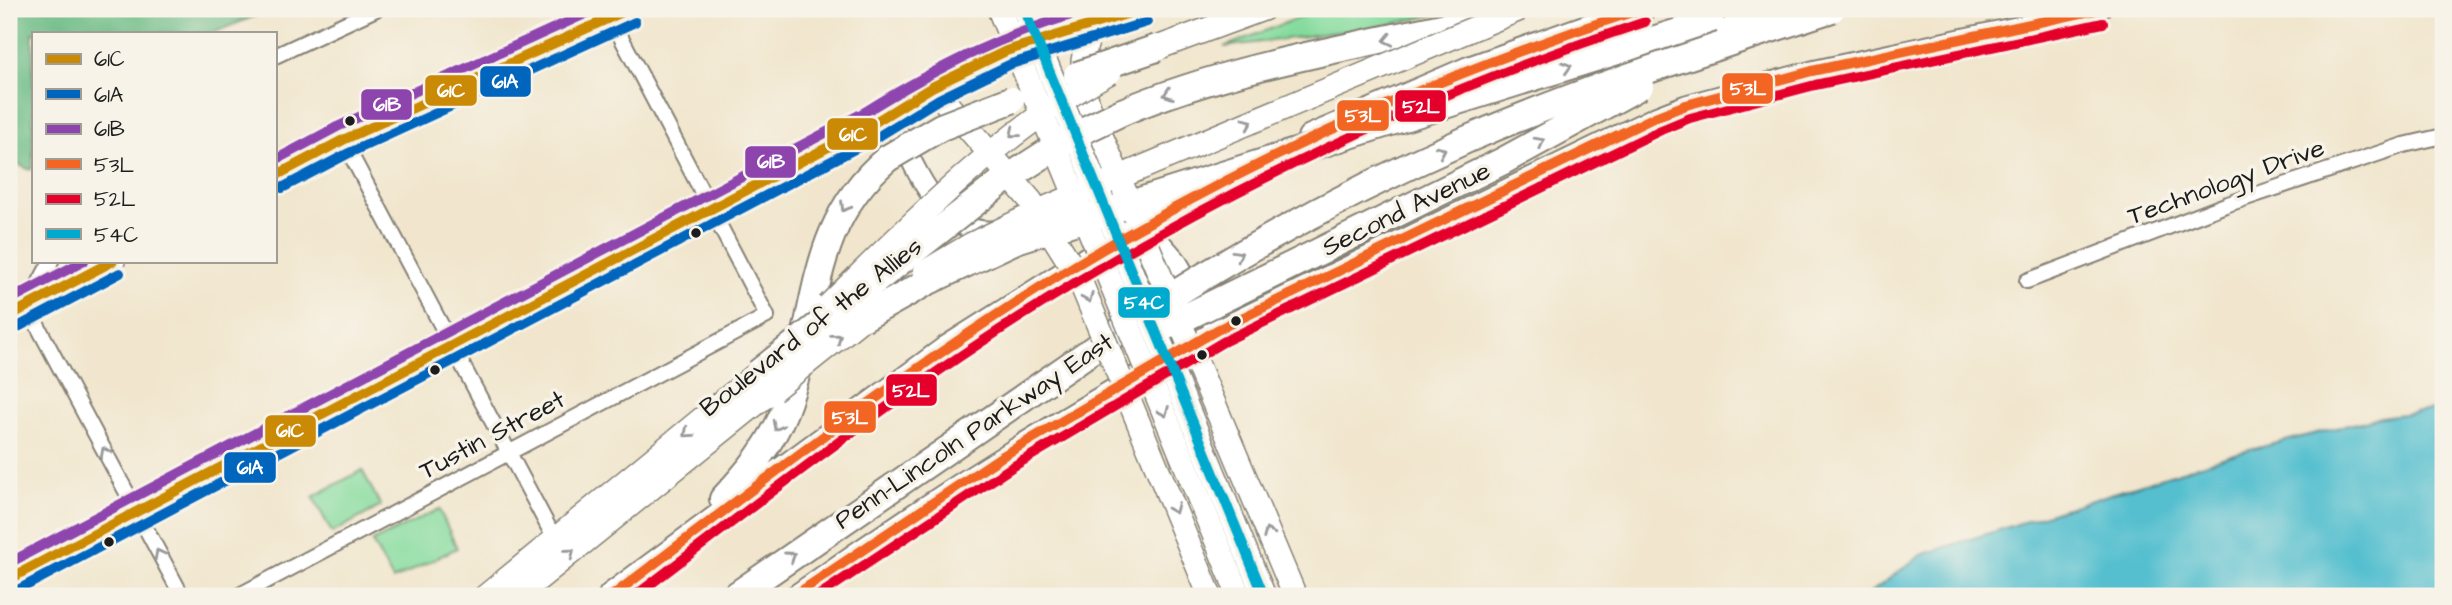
<svg xmlns="http://www.w3.org/2000/svg" width="2452" height="605" font-family="'Architects Daughter',sans-serif">
  <style>
    .green { fill: #85db9e; stroke: #507c5d; stroke-width: 2 }
    .forest { fill: #6cbb85; stroke: #446c50; stroke-width: 2 }
    .water { fill: #54bfcf; stroke: #386e76; stroke-width: 2 }
    .lines { fill: none; stroke-linecap: round; stroke-linejoin: round }
    .minor-casing { stroke: #868174; stroke-width: 18 }
    .secondary-casing { stroke: #868174; stroke-width: 23 }
    .primary-casing { stroke: #868174; stroke-width: 26 }
    .trunk-casing { stroke: #868174; stroke-width: 26 }
    .motorway-casing { stroke: #868174; stroke-width: 30 }
    .minor { stroke: #fff; stroke-width: 14 }
    .secondary { stroke: #fff; stroke-width: 19 }
    .primary { stroke: #fff; stroke-width: 23 }
    .trunk { stroke: #fff; stroke-width: 23 }
    .motorway { stroke: #fff; stroke-width: 26 }
    .primary-bridge-casing { stroke: #868174; stroke-width: 26; stroke-linecap: butt }
    .trunk-bridge-casing { stroke: #868174; stroke-width: 26; stroke-linecap: butt }
    .motorway-bridge-casing { stroke: #868174; stroke-width: 30; stroke-linecap: butt }
    .primary-bridge { stroke: #fff; stroke-width: 23 }
    .trunk-bridge { stroke: #fff; stroke-width: 23 }
    .motorway-bridge { stroke: #fff; stroke-width: 26 }
    .bus-1-casing { stroke: #f7f3e8; stroke-width: 16 }
    .bus-2-casing { stroke: #f7f3e8; stroke-width: 16 }
    .bus-3-casing { stroke: #f7f3e8; stroke-width: 16 }
    .bus-4-casing { stroke: #f7f3e8; stroke-width: 16 }
    .bus-5-casing { stroke: #f7f3e8; stroke-width: 16 }
    .bus-6-casing { stroke: #f7f3e8; stroke-width: 16 }
    .bus-1 { stroke: #cb8a06; stroke-width: 10 }
    .bus-2 { stroke: #0065bd; stroke-width: 10 }
    .bus-3 { stroke: #8e44ad; stroke-width: 10 }
    .bus-4 { stroke: #f26522; stroke-width: 10 }
    .bus-5 { stroke: #e4002b; stroke-width: 10 }
    .bus-6 { stroke: #00a9ce; stroke-width: 10 }
    .oneway { stroke: #999 }
    .bus-dot { fill: #1c1c1c; stroke: #f7f3e8; stroke-width: 2.5 }
    .labels { text-anchor: middle; dominant-baseline: central; stroke-width: 7; stroke-linejoin: round; paint-order: stroke }
    .street-label { font-size: 26px; fill: #1c1c1c; stroke: #f7f3e8 }
    .line-badge { stroke: #f7f3e8; stroke-width: 2.5 }
    .badge-label { font-size: 19px; text-anchor: middle; font-weight: bold; fill: #fff }
  </style>
  <rect width="100%" height="100%" fill="#f7f3e8"/>
  <filter id="ink" filterUnits="userSpaceOnUse"><feTurbulence type="fractalNoise" baseFrequency=".0143" numOctaves="2"/><feDisplacementMap in="SourceGraphic" scale="14" xChannelSelector="R" yChannelSelector="G"/><feConvolveMatrix kernelMatrix="1 2 1 2 8 2 1 2 1" color-interpolation-filters="sRGB"/></filter>
  <filter id="wash" filterUnits="userSpaceOnUse"><feTurbulence type="fractalNoise" baseFrequency=".00686" numOctaves="4" result="noise"/><feDisplacementMap in="SourceGraphic" scale="28" xChannelSelector="R" yChannelSelector="G"/><feGaussianBlur stdDeviation="1.57" result="paint"/><feColorMatrix in="noise" values="0 0 0 0 0 0 0 0 0 0 0 0 0 0 0 0 0 1.4 0 .05"/><feComposite in="paint" operator="in"/></filter>
  <g filter="url(#wash)">
    <rect width="100%" height="100%" fill="#f1e6cd"/>
    <path class="green" d="M1321,9H1463L1382,26L1224,47Z
      M362,470L381,506L332,533L313,497Z
      M439,509L457,548L393,580L372,542Z"/>
    <path class="forest" d="M9,9H272L213,33H33V167L30,170L9,160Z"/>
    <path class="water" d="M2443,409V596H1866L1921,555L2238,453L2380,417Z"/>
  </g>
  <g filter="url(#ink)">
    <g class="lines">
      <defs>
        <path id="minor" d="M275,56L376,9
          M343,140L550,530
          M51,261L27,306L182,596
          M2027,281L2228,204L2404,145L2443,136
          M238,596L767,316L611,18"/>
        <path id="secondary" d="M889,114C912,158 938,242 1000,230
          M1138,217L1176,260L1211,320
          M794,596C930,499 1070,411 1217,330L1655,117L1686,105L1812,71L2100,9"/>
        <path id="primary" d="M1094,21C1069,81 1089,105 1112,161
          M932,87L980,142
          M275,176L343,140L629,9
          M9,316L113,261
          M9,579L872,124L932,87L1006,51L1054,34L1143,9"/>
        <path id="trunk" d="M1157,48L1263,9
          M486,596L758,373
          M517,596L773,390"/>
        <path id="motorway" d="M1432,109L1752,9
          M1122,112C1236,64 1364,45 1484,18
          M1311,138L1469,70L1641,9
          M1157,218L1223,182
          M723,499C747,473 771,445 784,412C820,321 805,227 888,158
          M612,596L946,350L1132,232
          M735,596L1149,311"/>
      </defs>
      <use href="#minor" class="minor-casing"/>
      <use href="#secondary" class="secondary-casing"/>
      <use href="#primary" class="primary-casing"/>
      <use href="#trunk" class="trunk-casing"/>
      <use href="#motorway" class="motorway-casing"/>
      <use href="#minor" class="minor"/>
      <use href="#secondary" class="secondary"/>
      <use href="#primary" class="primary"/>
      <use href="#trunk" class="trunk"/>
      <use href="#motorway" class="motorway"/>
      <defs>
        <path id="primary-bridge" d="M999,9L1239,596
          M1024,9L1264,596
          M980,142L1031,201L1078,276L1210,596
          M1112,161L1295,596"/>
        <path id="trunk-bridge" d="M925,272L972,244L1048,207L1520,9
          M828,306C915,220 1002,130 1110,72
          M773,390L878,306"/>
        <path id="motorway-bridge" d="M1730,31L1767,9
          M1077,75L1157,48
          M888,158L941,127L1011,100
          M1132,232L1157,218
          M1159,304C1258,241 1361,186 1468,139C1586,88 1710,49 1832,9
          M863,318L929,281L1016,240L1432,109
          M1170,325L1503,161L1640,86
          M758,373L1000,183L1074,135L1122,112"/>
      </defs>
      <use href="#primary-bridge" class="primary-bridge-casing"/>
      <use href="#trunk-bridge" class="trunk-bridge-casing"/>
      <use href="#motorway-bridge" class="motorway-bridge-casing"/>
      <use href="#primary-bridge" class="primary-bridge"/>
      <use href="#trunk-bridge" class="trunk-bridge"/>
      <use href="#motorway-bridge" class="motorway-bridge"/>
      <defs>
        <path id="bus-1" d="M275,176L343,140L629,9
          M9,316L113,261
          M9,579L872,124L932,87L1006,51L1143,9"/>
        <path id="bus-2" d="M282,188L349,153L635,22
          M16,328L120,273
          M16,591L879,136L939,99L1011,64L1147,22"/>
        <path id="bus-3" d="M275,160L337,127L596,9
          M9,300L84,261
          M9,563L865,112C939,66 1008,32 1092,9"/>
        <path id="bus-4" d="M612,596C742,497 872,396 1009,307C1206,179 1418,81 1641,9
          M794,596L1001,457L1217,330L1655,117L1686,105L1812,71L2100,9"/>
        <path id="bus-5" d="M635,596C761,500 886,402 1020,317C1216,192 1424,94 1645,22
          M818,596L1009,469L1223,342L1661,130L1690,118L1815,85L2103,23"/>
        <path id="bus-6" d="M1024,9L1264,596"/>
      </defs>
      <use href="#bus-1" class="bus-1-casing"/>
      <use href="#bus-2" class="bus-2-casing"/>
      <use href="#bus-3" class="bus-3-casing"/>
      <use href="#bus-4" class="bus-4-casing"/>
      <use href="#bus-5" class="bus-5-casing"/>
      <use href="#bus-6" class="bus-6-casing"/>
      <use href="#bus-1" class="bus-1"/>
      <use href="#bus-2" class="bus-2"/>
      <use href="#bus-3" class="bus-3"/>
      <use href="#bus-4" class="bus-4"/>
      <use href="#bus-5" class="bus-5"/>
      <use href="#bus-6" class="bus-6"/>
    </g>
    <defs><path id="oneway-chevron" d="M-2-3.5L2.5 0L-2 3.5" fill="none" stroke-width="1.6" stroke-linecap="round" stroke-linejoin="round" transform="scale(1.75)"/></defs>
    <g class="oneway">
      <use href="#oneway-chevron" transform="translate(1388 40) rotate(167)"/>
      <use href="#oneway-chevron" transform="translate(1567 67) rotate(-17)"/>
      <use href="#oneway-chevron" transform="translate(1168 94) rotate(161)"/>
      <use href="#oneway-chevron" transform="translate(1248 123) rotate(-23)"/>
      <use href="#oneway-chevron" transform="translate(1014 133) rotate(141)"/>
      <use href="#oneway-chevron" transform="translate(1540 142) rotate(-28)"/>
      <use href="#oneway-chevron" transform="translate(1441 151) rotate(-24)"/>
      <use href="#oneway-chevron" transform="translate(845 207) rotate(121)"/>
      <use href="#oneway-chevron" transform="translate(1238 255) rotate(-30)"/>
      <use href="#oneway-chevron" transform="translate(1088 298) rotate(67)"/>
      <use href="#oneway-chevron" transform="translate(837 338) rotate(-39)"/>
      <use href="#oneway-chevron" transform="translate(1164 412) rotate(68)"/>
      <use href="#oneway-chevron" transform="translate(777 426) rotate(117)"/>
      <use href="#oneway-chevron" transform="translate(688 433) rotate(140)"/>
      <use href="#oneway-chevron" transform="translate(105 452) rotate(-118)"/>
      <use href="#oneway-chevron" transform="translate(1174 509) rotate(68)"/>
      <use href="#oneway-chevron" transform="translate(1268 533) rotate(-113)"/>
      <use href="#oneway-chevron" transform="translate(570 553) rotate(-39)"/>
      <use href="#oneway-chevron" transform="translate(159 554) rotate(-118)"/>
      <use href="#oneway-chevron" transform="translate(791 556) rotate(-35)"/>
    </g>
  </g>
  <g class="bus-dot">
    <circle cx="350" cy="121" r="6"/>
    <circle cx="696" cy="233" r="6"/>
    <circle cx="1236" cy="321" r="6"/>
    <circle cx="1202" cy="355" r="6"/>
    <circle cx="435" cy="370" r="6"/>
    <circle cx="109" cy="542" r="6"/>
  </g>
  <g class="labels">
    <g class="street-label">
      <text transform="translate(2226 182) rotate(-20)">Technology Drive</text>
      <text transform="translate(1406 209) rotate(-26)">Second Avenue</text>
      <text transform="translate(811 327) rotate(-38)">Boulevard of the Allies</text>
      <text transform="translate(974 431) rotate(-34)">Penn-Lincoln Parkway East</text>
      <text transform="translate(492 435) rotate(-28)">Tustin Street</text>
    </g>
  </g>
  <g class="line-badge">
    <rect x="479" y="65" width="53" height="33" rx="7" fill="#0065bd"/>
    <rect x="1721" y="72" width="53" height="33" rx="7" fill="#f26522"/>
    <rect x="424" y="74" width="54" height="33" rx="7" fill="#cb8a06"/>
    <rect x="360" y="88" width="53" height="33" rx="7" fill="#8e44ad"/>
    <rect x="1394" y="89" width="53" height="34" rx="7" fill="#e4002b"/>
    <rect x="1336" y="99" width="54" height="33" rx="7" fill="#f26522"/>
    <rect x="826" y="117" width="53" height="34" rx="7" fill="#cb8a06"/>
    <rect x="744" y="145" width="53" height="34" rx="7" fill="#8e44ad"/>
    <rect x="1117" y="286" width="54" height="33" rx="7" fill="#00a9ce"/>
    <rect x="885" y="373" width="53" height="34" rx="7" fill="#e4002b"/>
    <rect x="823" y="400" width="54" height="34" rx="7" fill="#f26522"/>
    <rect x="264" y="414" width="53" height="34" rx="7" fill="#cb8a06"/>
    <rect x="223" y="451" width="54" height="33" rx="7" fill="#0065bd"/>
  </g>
  <g class="badge-label">
    <text x="505" y="88">61A</text>
    <text x="1748" y="95">53L</text>
    <text x="451" y="97">61C</text>
    <text x="387" y="111">61B</text>
    <text x="1421" y="113">52L</text>
    <text x="1363" y="122">53L</text>
    <text x="853" y="141">61C</text>
    <text x="771" y="168">61B</text>
    <text x="1144" y="309">54C</text>
    <text x="911" y="397">52L</text>
    <text x="850" y="424">53L</text>
    <text x="290" y="437">61C</text>
    <text x="250" y="474">61A</text>
  </g>
  <rect width="2452" height="605" fill="none" stroke="#f7f3e8" stroke-width="35"/>
  <rect x="32" y="32" width="245" height="231" fill="#f7f3e8" stroke="#9f9d96" stroke-width="2"/>
  <rect x="46" y="54" width="35" height="10" fill="#cb8a06" stroke="#9f9d96" stroke-width="2"/>
  <text x="94" y="66" font-size="21" fill="#1c1c1c">61C</text>
  <rect x="46" y="89" width="35" height="10" fill="#0065bd" stroke="#9f9d96" stroke-width="2"/>
  <text x="94" y="102" font-size="21" fill="#1c1c1c">61A</text>
  <rect x="46" y="124" width="35" height="10" fill="#8e44ad" stroke="#9f9d96" stroke-width="2"/>
  <text x="94" y="136" font-size="21" fill="#1c1c1c">61B</text>
  <rect x="46" y="159" width="35" height="10" fill="#f26522" stroke="#9f9d96" stroke-width="2"/>
  <text x="94" y="172" font-size="21" fill="#1c1c1c">53L</text>
  <rect x="46" y="194" width="35" height="10" fill="#e4002b" stroke="#9f9d96" stroke-width="2"/>
  <text x="94" y="206" font-size="21" fill="#1c1c1c">52L</text>
  <rect x="46" y="229" width="35" height="10" fill="#00a9ce" stroke="#9f9d96" stroke-width="2"/>
  <text x="94" y="242" font-size="21" fill="#1c1c1c">54C</text>
</svg>
